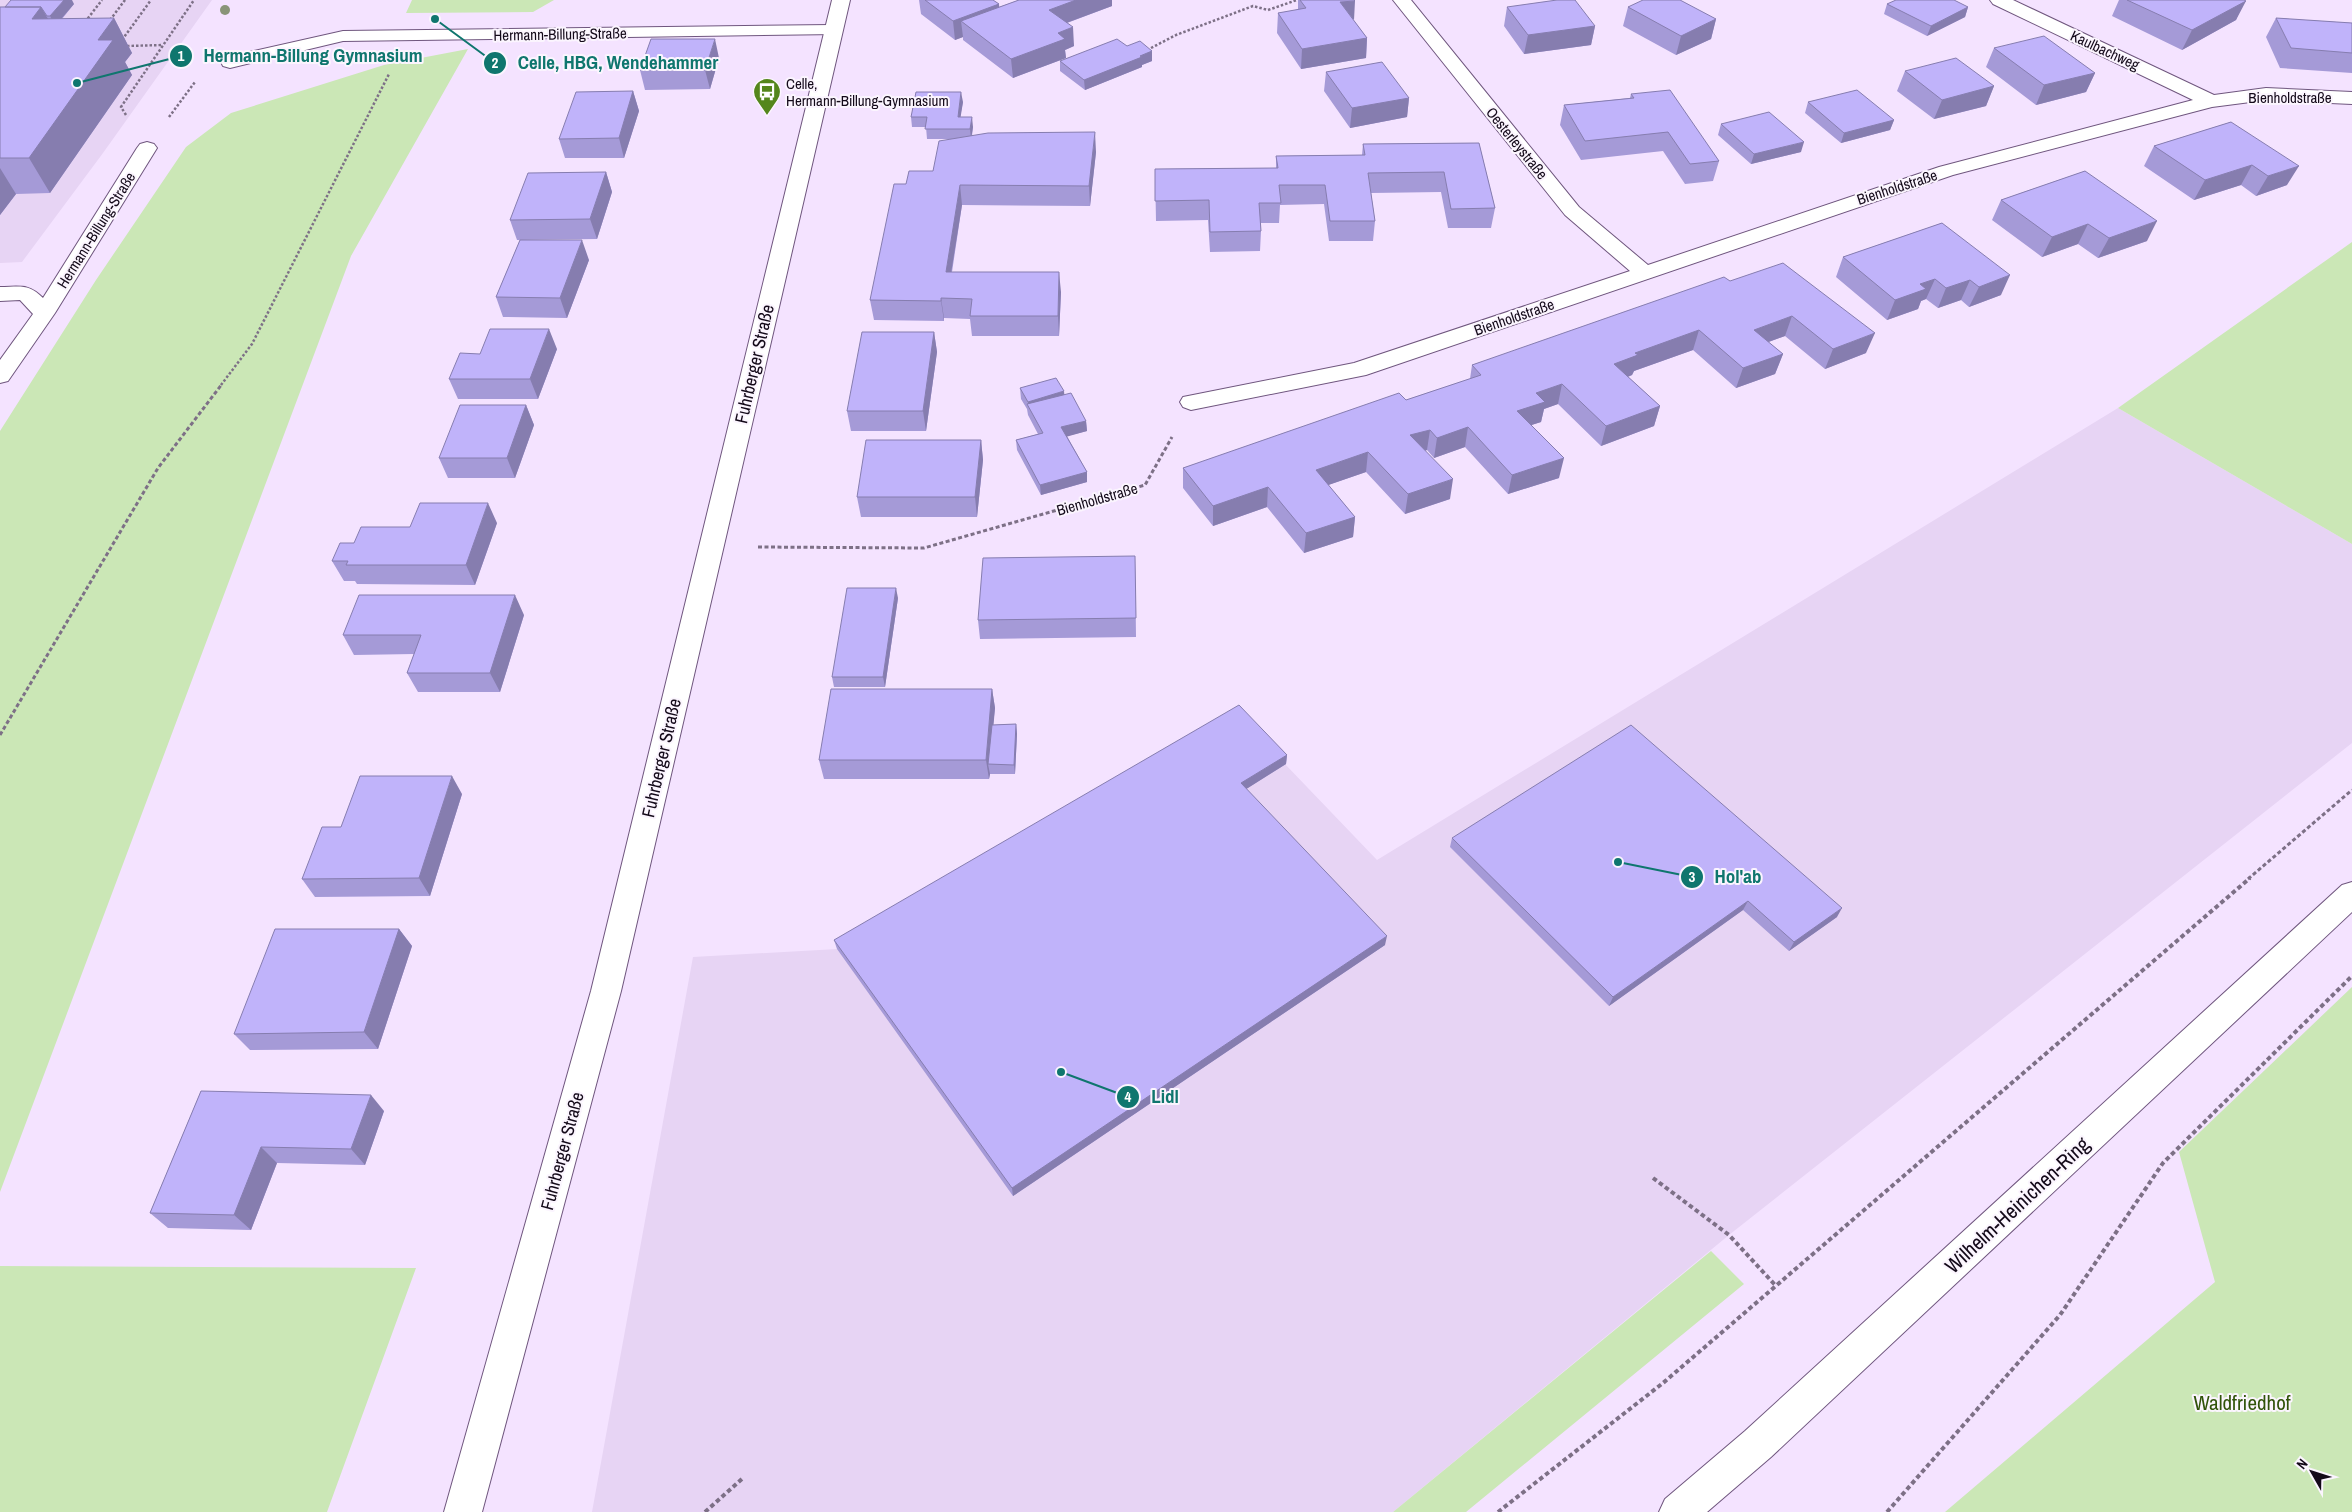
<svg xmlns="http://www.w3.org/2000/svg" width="2352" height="1512" font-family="'Archivo Narrow',sans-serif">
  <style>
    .built { fill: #e7d4f4 }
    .green { fill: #cbe7b6 }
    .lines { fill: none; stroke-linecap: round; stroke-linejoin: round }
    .minor-casing { stroke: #6f567e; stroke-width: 2 }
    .major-casing { stroke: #6f567e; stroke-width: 2 }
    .path-far2 { stroke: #7d7086; stroke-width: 2.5; stroke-dasharray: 2.5 2; stroke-linecap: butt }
    .path-far1 { stroke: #7d7086; stroke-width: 3; stroke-dasharray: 4 2.5; stroke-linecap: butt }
    .path { stroke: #7d7086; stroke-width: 4; stroke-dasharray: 4.5 3; stroke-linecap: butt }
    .minor { fill: #fff; fill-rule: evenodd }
    .major { fill: #fff; fill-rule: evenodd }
    .tree { fill: #899478 }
    .wall { fill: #a59ad7 }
    .shaded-wall { fill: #867daf }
    .building { fill: #c0b3fa; stroke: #867daf }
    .labels { text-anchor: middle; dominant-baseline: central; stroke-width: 4; stroke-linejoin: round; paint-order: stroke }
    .far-street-label { font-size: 15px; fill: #130919; stroke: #fbf5fe }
    .far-poi-label { font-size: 15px; fill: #130919; stroke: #fbf5fe; text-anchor: start }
    .street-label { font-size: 18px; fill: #130919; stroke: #fbf5fe }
    .near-street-label { font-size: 21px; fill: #130919; stroke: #fbf5fe }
    .near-park-label { font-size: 21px; fill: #31530a; stroke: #fbf5fe }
    .leader { fill: none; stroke: #0f766e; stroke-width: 2 }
    .callout-dot { fill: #0f766e; stroke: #fbf5fe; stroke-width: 2 }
    .mark-label { font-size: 15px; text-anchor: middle; font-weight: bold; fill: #fff }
    .callout-label { font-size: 19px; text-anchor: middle; font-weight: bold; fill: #0f766e; stroke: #fbf5fe; stroke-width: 4; stroke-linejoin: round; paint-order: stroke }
  </style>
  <rect width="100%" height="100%" fill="#f4e3ff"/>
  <path class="built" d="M0,0H212L103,153L22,262L0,263Z
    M2118,408L2352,544V743L1729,1235L1393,1512H592L693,957L837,949L1238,715L1377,860Z"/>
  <path class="green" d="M412,0H554L533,12L406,13Z
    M468,49L351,256L0,1192V431L96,280L186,147L231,113L384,65Z
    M2352,242V544L2118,408Z
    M2352,987V1512H1945L2215,1282L2179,1152Z
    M1711,1251L1744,1284L1466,1512H1393Z
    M0,1266L416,1268L327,1512H0Z"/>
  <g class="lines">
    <defs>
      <path id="minor" d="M1393,0H1411L1579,207L1648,265L1939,167L2193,100L1993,4L1990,0H2013L2214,95L2266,88L2352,92V104L2266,100L2212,107L1953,175L1366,375L1191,410L1183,407L1180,402L1183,397L1354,363L1630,271L1565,215Z
        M832,25L838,26L841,30L838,34L343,41L230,68L223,66L221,62L223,58L343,31Z
        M147,142L154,144L157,148L55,313L8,381L0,383V360L33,314L20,300L0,301V287C20,287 28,283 43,298L137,148L140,144Z"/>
      <path id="major" d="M832,0H850L621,991L482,1512H444L591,991Z
        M2352,882V912L1771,1457L1707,1512H1659L1665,1499L1745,1431L2342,885Z"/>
    </defs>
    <use href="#minor" class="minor-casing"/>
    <use href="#major" class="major-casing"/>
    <path class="path-far2" d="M110,20L125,0
      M85,22L102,0
      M122,40L151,0
      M127,46L163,45
      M1151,48L1176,35L1253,6L1268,10L1297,0
      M126,115L121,107L194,0
      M169,117L195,82
      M221,385L252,344L389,74"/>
    <path class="path-far1" d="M758,547L924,548L1145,485L1172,437
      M0,735L158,468L222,384
      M2248,879L2352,790"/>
    <path class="path" d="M1653,1178L1729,1235L1776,1286
      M705,1512L743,1478
      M1498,1512L1663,1383L2250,878
      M1887,1512L2060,1315L2163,1163L2352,976"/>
    <use href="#minor" class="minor"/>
    <use href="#major" class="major"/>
  </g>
  <circle class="tree" cx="225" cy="10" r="5"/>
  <path class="wall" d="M919,0H993L999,4V7L1019,0H1112V6L1067,23L1074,46L1065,50L1066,58L1013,78L963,40V37L955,40L921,14Z
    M1298,0H1354L1353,20L1367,38L1366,58L1301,69L1277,33L1278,13L1298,10Z
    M2119,0H2244L2236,20L2182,50L2112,16Z
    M74,4L62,19L114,18L132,53L125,62L132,75L50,193L16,194L0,215V7Z
    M1887,4L1968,7L1965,17L1927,36L1884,14Z
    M1507,7L1595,26L1591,45L1524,54L1504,26Z
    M1628,7L1716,19L1711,39L1676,55L1623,26Z
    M2276,18L2352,23V73L2280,68L2266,37Z
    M1127,46L1152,51V61L1142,65V67L1085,90L1060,71V61Z
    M1994,48L2095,73L2086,92L2036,105L1986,67Z
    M719,58L710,89L645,90L640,70Z
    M1905,71L1994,86L1986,106L1934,119L1897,91Z
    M1326,72L1409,98L1407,117L1350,128L1324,91Z
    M633,91L639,111L624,158H565L559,139Z
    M1631,94L1719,161L1713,181L1685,184L1663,151L1581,160L1560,125L1564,105L1630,98Z
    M963,102L960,117L973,127L972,136L1096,152L1090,206L962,205L952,272L1061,292L1059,336H972L970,319L944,318V321L874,320L870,300L906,184L933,171L950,139H927L926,127H912L911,117Z
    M1808,102L1894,120L1890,130L1841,143L1805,113Z
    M2231,122L2287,185L2256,196L2241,185L2194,200L2144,166L2154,146Z
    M1721,124L1801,152L1751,164L1718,135Z
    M1479,143L1495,208L1491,228H1448L1441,192L1371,193L1375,221L1373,241H1329L1324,204L1280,205L1279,223H1261V231L1260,251L1210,252L1208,220L1156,221L1155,169L1276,168V156L1362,155L1363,144Z
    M2085,171L2147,241L2098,258L2078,244L2042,257L1992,220L2001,200Z
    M606,172L612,192L597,239L522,240L589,260L567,318L503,317L496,297L520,240H517L510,220Z
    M1942,223L2001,295L1969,307L1961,300L1938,308L1926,299L1921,301L1918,309L1887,320L1836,277L1843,257Z
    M1730,281L1866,353L1825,369L1785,336L1768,342L1783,354L1775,374L1736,388L1693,350L1634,371L1632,375L1628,377L1660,406L1654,426L1601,446L1558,404L1544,409L1541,422L1531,425L1559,478L1508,494L1465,447L1434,458L1427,450L1425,451L1450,499L1405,514L1366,472L1328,485L1355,517L1353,537L1304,553L1267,507L1213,526L1183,488V468L1406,400L1470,379L1472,365Z
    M934,332L937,352L926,431H851L847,411Z
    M557,349L538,399H458L449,379L480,354Z
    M1020,388L1064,394L1086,421L1087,431L1067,436L1087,472V482L1041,495L1017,450L1016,440L1038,434L1028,415L1027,409L1021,399Z
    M526,405L534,425L515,478H448L439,458Z
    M981,440L983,460L977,517H861L857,497Z
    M497,523L475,585L357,584L355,581H344L332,561L354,543L410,527Z
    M1135,556L1136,637L980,639L978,620Z
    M898,598L885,687H834L832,677Z
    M524,615L500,692H418L407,673L414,654L354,655L343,635Z
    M992,689L995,708L993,725L1016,724L1017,734L1015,774H990L989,779H824L819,760Z
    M1287,755L1286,764L1246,789L1385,945L1013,1196L837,949L834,940Z
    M462,794L430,896L315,897L302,879L341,827Z
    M1452,838L1837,917L1789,951L1743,910L1609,1006L1450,847Z
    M399,929L412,946L378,1049L250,1050L234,1034Z
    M201,1091L384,1111L365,1165L277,1163L251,1230L168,1228L150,1213Z"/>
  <path class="shaded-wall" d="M64,0H72L74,4L55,26L50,16Z
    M1076,0H1112V6L1050,29L1049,10Z
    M1355,1L1354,20L1340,2Z
    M2246,1L2236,20L2182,50L2192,30Z
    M999,4L1000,23L961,21L963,37L955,40L953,21Z
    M41,7L61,41L32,19Z
    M1968,7L1965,17L1927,36L1931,26Z
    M114,18L132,53L125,62L132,75L50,193L29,158L98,40Z
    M1716,19L1711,39L1676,55L1681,36Z
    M1595,26L1591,45L1524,54L1528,35Z
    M1073,27L1074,46L1065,50L1066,58L1013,78L1011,59L1058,33Z
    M1367,38L1366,58L1301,69L1302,49Z
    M715,39L719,58L710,89L705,70Z
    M1152,51V61L1142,65V67L1085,90L1084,80Z
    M2095,73L2086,92L2036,105L2044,85Z
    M1994,86L1986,106L1934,119L1942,100Z
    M633,91L639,111L624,158L619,138Z
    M961,92L963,102L959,127L958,117Z
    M1409,98L1407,117L1350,128L1352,108Z
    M972,117L973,127L971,139L970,129Z
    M1894,120L1890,130L1841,143L1844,133Z
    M1095,132L1096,152L1090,206L1089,186Z
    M1804,142L1801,152L1751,164L1754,154Z
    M2252,165L2241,185L2194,200L2205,180Z
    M2299,166L2287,185L2256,196L2268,176Z
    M0,168L16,194L0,215Z
    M606,172L612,192L597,239L590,219Z
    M960,185L962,205L948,292L946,272Z
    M2157,221L2147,241L2098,258L2109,238Z
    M2088,224L2078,244L2042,257L2052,237Z
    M582,240L589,260L567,318L560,298Z
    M1059,272L1061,292L1059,336L1058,316Z
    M2010,275L2001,295L1969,307L1979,287Z
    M1935,279L1926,299L1921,301L1918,309L1887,320L1895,300L1920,284Z
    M1970,280L1961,300L1938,308L1946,288Z
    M941,298L944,318V321L941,301Z
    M1792,316L1785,336L1747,350L1754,330Z
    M549,329L557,349L538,399L530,379Z
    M1699,330L1693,350L1634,371L1632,375L1608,384L1614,364L1635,353Z
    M934,332L937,352L926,431L923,411Z
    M1875,333L1866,353L1825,369L1833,349Z
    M1783,354L1775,374L1736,388L1743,368Z
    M1562,384L1558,404L1544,409L1541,422L1513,431L1517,411L1536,393Z
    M1064,391L1065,402L1028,407V402Z
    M526,405L534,425L515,478L507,458Z
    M1660,406L1654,426L1601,446L1606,426Z
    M1086,421L1087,431L1062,438L1061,427Z
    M1468,427L1465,447L1434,458L1437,438Z
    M1430,430L1427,450L1407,455L1410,435Z
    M981,440L983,460L977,517L975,497Z
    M1368,452L1366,472L1314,490L1316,470Z
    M1564,458L1559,478L1508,494L1512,475Z
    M1087,472V482L1041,495L1040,485Z
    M1453,479L1450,499L1405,514L1408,494Z
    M1268,487L1267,507L1213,526V506Z
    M488,503L497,523L475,585L466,565Z
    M1355,517L1353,537L1304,553L1306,533Z
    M896,588L898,598L885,687L883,677Z
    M515,595L524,615L500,692L490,673Z
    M992,689L995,708L990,764H988L990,774L989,779L986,760Z
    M1016,724L1017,734L1015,774L1014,765Z
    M1287,755L1286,764L1240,793L1241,783Z
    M452,776L462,794L430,896L419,878Z
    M1748,901L1743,910L1609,1006L1613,997Z
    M1842,908L1837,917L1789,951L1794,942Z
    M399,929L412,946L378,1049L364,1032Z
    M1387,936L1385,945L1013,1196L1012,1188Z
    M371,1095L384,1111L365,1165L351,1149Z
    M261,1147L277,1163L251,1230L234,1215Z"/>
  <path class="building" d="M11,0H64L50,16H47L41,7H5Z
    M925,0H993L999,4L953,21Z
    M1019,0H1076L1049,10L1073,27L1058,33L1065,39L1011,59L961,21Z
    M1300,0H1354L1355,1L1340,2L1367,38L1302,49L1278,13L1306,8Z
    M1557,0H1575L1595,26L1528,35L1507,7Z
    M1643,0H1680L1716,19L1681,36L1628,7Z
    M1896,0H1954L1968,7L1931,26L1887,4Z
    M2127,0H2244L2246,1L2192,30Z
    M0,7H41L32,19L114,18L98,40H113L29,158H0Z
    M2276,18L2352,23V53L2291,48Z
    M2044,36L2095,73L2044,85L1994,48Z
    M651,39H715L705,70H640Z
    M1117,39L1127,46L1140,41L1152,51L1140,56L1142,57L1084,80L1060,61Z
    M1956,58L1994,86L1942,100L1905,71Z
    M1382,62L1409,98L1352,108L1326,72Z
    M1670,90L1719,161L1690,164L1668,132L1585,141L1564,105L1634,98L1631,94Z
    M1857,90L1894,120L1844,133L1808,102Z
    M633,91L619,138L559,139L576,92Z
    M916,92H961L958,117H972L970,129H925L927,117H911Z
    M1769,112L1804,142L1754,154L1721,124Z
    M2231,122L2299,166L2268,176L2252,165L2205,180L2154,146Z
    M1095,132L1089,186L960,185L946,272H1059L1058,316H970L972,299L941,298V301L870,300L894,184H906L909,171H933L939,141L988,133Z
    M1479,143L1495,208L1451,209L1444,172L1368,173L1375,221H1330L1325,185H1279L1281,203H1259L1261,231L1210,232L1209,200L1155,201V169L1278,168L1276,156L1365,155L1363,144Z
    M2085,171L2157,221L2109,238L2088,224L2052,237L2001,200Z
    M606,172L590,219L510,220L528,173Z
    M1942,223L2010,275L1979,287L1970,280L1946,288L1935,279L1920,284L1926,289L1895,300L1843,257Z
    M520,240H582L560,298L496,297Z
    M1783,263L1875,333L1833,349L1792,316L1754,330L1783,354L1743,368L1699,330L1635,353L1638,355L1614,364L1660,406L1606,426L1562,384L1536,393L1545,402L1517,411L1564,458L1512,475L1468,427L1437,438L1430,430L1410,435L1453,479L1408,494L1368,452L1316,470L1355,517L1306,533L1268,487L1213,506L1183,468L1399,393L1406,400L1481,375L1472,365L1724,277L1730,281Z
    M490,329H549L530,379H449L460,353L480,354Z
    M862,332H934L923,411H847Z
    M1056,378L1064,391L1028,402L1020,388Z
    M1071,393L1086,421L1061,427L1087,472L1040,485L1016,440L1043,433L1027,404Z
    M460,405H526L507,458H439Z
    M866,440H981L975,497H857Z
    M420,503H488L466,565H346L348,561H332L340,543H354L361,527H410Z
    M1135,556L1136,618L978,620L983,558Z
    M847,588H896L883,677H832Z
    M359,595H515L490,673H407L421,635H343Z
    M831,689H992L986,760H819Z
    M1239,705L1287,755L1241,783L1387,936L1012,1188L834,940Z
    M1016,724L1014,765L988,764L992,725Z
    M1631,725L1842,908L1794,942L1748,901L1613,997L1452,838Z
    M360,776H452L419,878L302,879L322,827H341Z
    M275,929H399L364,1032L234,1034Z
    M201,1091L371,1095L351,1149L261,1147L234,1215L150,1213Z"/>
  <defs>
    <symbol id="bus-pin" viewBox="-11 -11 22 30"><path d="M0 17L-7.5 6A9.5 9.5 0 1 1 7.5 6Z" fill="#54861c" stroke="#fbf5fe"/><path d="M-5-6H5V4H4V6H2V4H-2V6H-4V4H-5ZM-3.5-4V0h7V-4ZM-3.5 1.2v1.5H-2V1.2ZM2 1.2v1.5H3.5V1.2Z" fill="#fff"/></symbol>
  </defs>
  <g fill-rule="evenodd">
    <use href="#bus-pin" x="751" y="76" width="32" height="43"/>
  </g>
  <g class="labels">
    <g class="far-street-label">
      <text transform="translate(560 34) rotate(-1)">Hermann-Billung-Straße</text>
      <text transform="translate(2105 50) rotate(25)">Kaulbachweg</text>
      <text x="2290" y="97">Bienholdstraße</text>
      <text transform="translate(1517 143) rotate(51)">Oesterleystraße</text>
      <text transform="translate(1897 187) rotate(-18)">Bienholdstraße</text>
      <text transform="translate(96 230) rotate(-58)">Hermann-Billung-Straße</text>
      <text transform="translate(1514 317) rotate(-19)">Bienholdstraße</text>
      <text transform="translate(1097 499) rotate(-16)">Bienholdstraße</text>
    </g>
    <g class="far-poi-label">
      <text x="786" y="83">Celle,<tspan x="786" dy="17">Hermann-Billung-Gymnasium</tspan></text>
    </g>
    <g class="street-label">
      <text transform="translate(754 364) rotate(-77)">Fuhrberger Straße</text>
      <text transform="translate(661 758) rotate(-77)">Fuhrberger Straße</text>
      <text transform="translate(562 1151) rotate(-75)">Fuhrberger Straße</text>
    </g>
    <g class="near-street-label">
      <text transform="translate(2017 1205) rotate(-43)">Wilhelm-Heinichen-Ring</text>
    </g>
    <g class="near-park-label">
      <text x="2242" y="1402">Waldfriedhof</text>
    </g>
  </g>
  <path class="leader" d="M77 83L181 56M435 19L495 63M1618 862L1692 877M1061 1072L1128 1097"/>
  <g class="callout-dot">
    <circle cx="77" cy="83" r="5"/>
    <circle cx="435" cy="19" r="5"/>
    <circle cx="1618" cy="862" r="5"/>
    <circle cx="1061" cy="1072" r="5"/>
    <circle cx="181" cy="56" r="12"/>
    <circle cx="495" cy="63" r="12"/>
    <circle cx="1692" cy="877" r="12"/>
    <circle cx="1128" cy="1097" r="12"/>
  </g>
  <g class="mark-label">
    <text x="181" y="61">1</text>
    <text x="495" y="68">2</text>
    <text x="1692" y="882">3</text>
    <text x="1128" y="1102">4</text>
  </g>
  <g class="callout-label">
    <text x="313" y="62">Hermann-Billung Gymnasium</text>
    <text x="618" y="69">Celle, HBG, Wendehammer</text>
    <text x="1738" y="883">Hol'ab</text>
    <text x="1165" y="1103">Lidl</text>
  </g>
  <g transform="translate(2312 1472) rotate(309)" stroke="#fbf5fe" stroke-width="4" paint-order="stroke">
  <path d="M0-4L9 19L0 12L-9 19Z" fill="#130919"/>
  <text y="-8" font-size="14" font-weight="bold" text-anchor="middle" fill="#130919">N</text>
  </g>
</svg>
